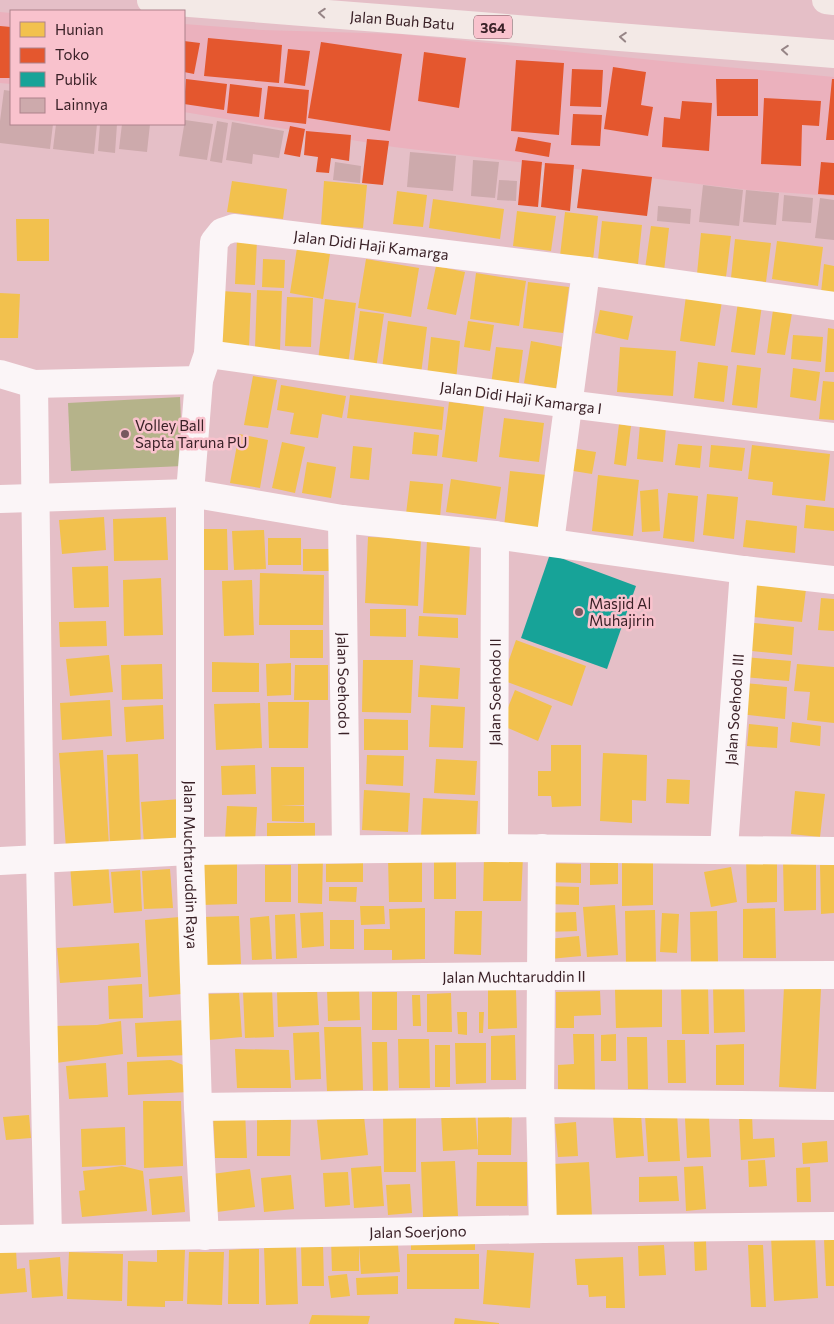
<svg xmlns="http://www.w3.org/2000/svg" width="834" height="1324" font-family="Commissioner,sans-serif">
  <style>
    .built { fill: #ebb1bd }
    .green { fill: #b5b38a }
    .homes { fill: #f2c14e }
    .shops { fill: #e4572e }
    .public { fill: #17a398 }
    .building { fill: #cdaaac }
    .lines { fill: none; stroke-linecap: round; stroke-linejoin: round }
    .street { stroke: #fbf5f7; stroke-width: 28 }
    .primary { stroke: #f3e9e6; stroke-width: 28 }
    .oneway { stroke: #968586 }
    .poi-dot { fill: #76585f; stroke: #f9c2cd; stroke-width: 2 }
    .labels { text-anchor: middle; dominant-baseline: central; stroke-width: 5; stroke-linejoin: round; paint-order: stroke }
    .shield { fill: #f9c2cd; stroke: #735159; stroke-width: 1 }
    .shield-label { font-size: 14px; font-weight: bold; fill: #3a2127 }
    .street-label { font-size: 15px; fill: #3a2127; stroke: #f9c2cd }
    .poi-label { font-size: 15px; fill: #3a2127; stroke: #f9c2cd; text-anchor: start }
  </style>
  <rect width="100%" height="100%" fill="#e5bfc7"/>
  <path class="built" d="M0,12L11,13V84L0,83Z
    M184,24L262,30L399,34L682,63L834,77V196L748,190L394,147L184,112Z"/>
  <path class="green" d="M180,397L183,466L71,471L68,403Z"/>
  <path class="homes" d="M232,181L287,189L283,219L227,212Z
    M324,181L367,185L363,228L321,225Z
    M397,191L427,195L423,227L393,224Z
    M433,199L504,209L500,239L429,228Z
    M517,211L556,216L551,251L513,246Z
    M565,212L598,216L593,260L560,256Z
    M16,219H49V261H17Z
    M602,221L642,225L638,264L598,260Z
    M651,226L669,228L664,271L645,269Z
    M701,233L731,236L726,277L697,274Z
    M237,239L257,240L255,285L235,284Z
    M735,239L771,243L766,282L731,278Z
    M777,241L823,247L818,286L772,279Z
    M297,248L330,254L323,299L290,293Z
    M263,259L285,260L284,288L262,287Z
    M366,259L419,268L411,317L358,308Z
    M824,264L834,266V294L821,293Z
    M436,266L465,272L456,315L427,309Z
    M476,273L526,281L519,326L470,319Z
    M528,282L569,287L563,333L523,328Z
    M257,290L282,291L280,350L255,348Z
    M222,291L251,293L249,348L219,347Z
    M0,293L20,294L18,338H0Z
    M686,296L722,301L715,346L680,341Z
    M287,297L313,298L311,347L285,346Z
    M325,299L356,303L348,365L318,361Z
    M738,302L762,305L755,355L731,352Z
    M600,310L633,316L628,340L595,333Z
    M773,310L792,313L785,355L767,353Z
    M360,311L384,314L376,369L353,366Z
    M388,321L427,327L421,374L382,369Z
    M468,321L494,325L490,351L464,347Z
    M828,328L834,329V372H825Z
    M793,335L823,337L821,362L791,359Z
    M431,337L460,341L456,380L427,376Z
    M531,341L563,347L556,389L524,383Z
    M496,347L523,350L518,388L491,385Z
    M620,347L676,351L673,396L617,392Z
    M698,362L728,366L724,402L694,398Z
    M737,365L761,368L757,408L732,405Z
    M793,368L820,372L816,401L790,397Z
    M253,376L277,380L268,428L244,425Z
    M823,381L834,382V420L819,419Z
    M281,385L346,396L342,418L322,414L318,438L290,434L294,413L277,410Z
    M350,395L444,407L442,430L347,418Z
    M449,402L484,406L477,462L442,457Z
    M504,418L544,423L539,462L499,457Z
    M619,424L631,426L626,466L614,464Z
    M640,424L666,427L663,462L637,459Z
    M414,432L439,435L437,456L412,454Z
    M239,434L268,440L260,488L230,483Z
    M282,442L305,447L295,493L272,488Z
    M678,444L702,446L700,468L675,465Z
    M711,445L745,448L742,471L709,467Z
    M752,445L830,454L825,501L772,495L773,482L748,479Z
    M353,446L372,448L369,480L350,478Z
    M571,448L596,452L592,474L567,470Z
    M307,462L336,467L331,498L302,493Z
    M510,471L547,475L541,531L504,527Z
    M598,475L639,480L633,536L592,531Z
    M451,479L501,487L496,519L446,512Z
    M410,481L443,484L440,518L406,514Z
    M658,489L660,531L642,532L640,491Z
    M668,493L698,496L694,542L663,538Z
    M707,494L738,497L734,539L703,535Z
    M806,505L834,508V531L804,528Z
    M104,517L106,550L62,554L59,520Z
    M166,517L168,560L114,561L113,519Z
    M746,520L797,526L795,553L743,547Z
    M204,529H227L228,570H204Z
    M264,530L266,569L234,570L232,531Z
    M368,537L421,539L418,606L365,603Z
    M268,538H301V565H268Z
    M427,541L470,543L466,615L423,613Z
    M303,549H332V571H303Z
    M108,566L109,607L74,608L72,567Z
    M260,573L324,575L323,625H259Z
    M161,578L163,635L124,636L123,580Z
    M252,580L254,635L224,636L222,581Z
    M756,584L806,589L802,622L753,617Z
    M821,598L834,599V631L818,630Z
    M370,609H406V637L370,636Z
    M419,616L458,618V638L418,636Z
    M106,621L107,646L60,647L59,622Z
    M745,622L794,627L792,655L742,650Z
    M290,630H323V658H290Z
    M516,640L586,666L572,706L502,680Z
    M109,655L113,692L70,696L66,659Z
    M745,657L791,661L789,681L743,677Z
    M363,660H413L411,713L362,712Z
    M212,662L259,663V692H212Z
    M291,663V695L267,696L266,664Z
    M162,664L163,699L122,700L121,665Z
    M797,664L834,667V723L807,720L810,692L794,691Z
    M295,665H328V700H294Z
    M420,665L460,668L458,699L418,697Z
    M744,683L787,687L785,719L740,714Z
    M515,690L552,706L538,741L501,725Z
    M110,700L112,736L62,740L60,703Z
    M268,702H309L308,748H269Z
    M260,703L262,748L216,750L214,704Z
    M163,705L164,739L126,742L124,707Z
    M431,705L465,707L463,748L429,747Z
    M364,719L408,720V750H364Z
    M792,722L821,726L820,746L790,742Z
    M749,724L778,727L777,748L747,746Z
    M551,745H581V806L552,807L551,796H538V771H551Z
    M103,750L109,845L66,848L59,753Z
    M603,753L647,755L646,801L632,800V823L600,821Z
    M138,754L141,846L110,847L107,755Z
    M367,755L404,756L403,786L366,784Z
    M436,759L477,761L475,795L434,793Z
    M255,765L256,794L222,795L221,766Z
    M271,767H304V805H280L304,806V822L272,821Z
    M667,779L690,780L689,804L666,803Z
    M364,790L410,793L408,832L362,830Z
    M795,791L825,794L820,837L791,834Z
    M423,798L478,801L476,839L421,837Z
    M181,799L183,841L144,844L141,802Z
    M227,806L257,807L255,842L225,840Z
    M267,823H315V844H267Z
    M746,855H777V902L747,903Z
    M388,856H422V902H389Z
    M484,856H523L521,901H483Z
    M298,857H323L322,904L298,903Z
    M622,857H653V905L622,906Z
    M783,859H816V910L784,911Z
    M201,860H237V904L201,905Z
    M434,860H456V899H434Z
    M108,861L111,903L73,906L70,864Z
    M363,863V882H326V864Z
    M545,863L581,864V883L546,882Z
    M590,863H618V884L590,885Z
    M265,865H291V902H265Z
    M820,865H834V913L821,914Z
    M731,867L737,902L711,907L704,872Z
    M170,869L173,908L144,909L142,871Z
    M140,870L142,911L114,913L111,872Z
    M547,886L579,887V905L547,904Z
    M329,887H357L356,902L329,901Z
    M615,905L618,955L587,957L583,907Z
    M360,906H384L385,924L361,925Z
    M425,908V959L392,960V950H364V929H390L389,909Z
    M775,908L776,958H743V909Z
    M655,910L656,963L626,964L625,911Z
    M455,911H482L481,955L454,954Z
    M717,911L718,963H691L690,912Z
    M323,912L324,946L302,948L300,913Z
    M576,912L577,931L545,932L544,913Z
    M662,913L679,914L677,953L660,952Z
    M295,914L297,958L276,959L275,915Z
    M239,916L241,964L203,966L202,917Z
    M269,916L272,959L252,960L250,918Z
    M180,917L182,994L149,997L145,920Z
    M330,920H354V949H330Z
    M579,936L581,956L550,959L548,939Z
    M139,943L141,977L60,983L57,948Z
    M142,984L143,1018L109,1019L108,986Z
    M681,985H708L709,1034H682Z
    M713,985H744L745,1032L714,1033Z
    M784,987L821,989L816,1089L779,1087Z
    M662,988V1027L616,1028L615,989Z
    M272,989L274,1037L245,1038L243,991Z
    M317,989L319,1025L278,1027L277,991Z
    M327,989H359L360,1020L328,1021Z
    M488,989H516L517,1028L488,1029Z
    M600,991L601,1015L574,1016V1028H556V992Z
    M372,992H397V1030H372Z
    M239,993L242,1037L209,1040L207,994Z
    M451,993L452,1032H427V994Z
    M412,995H420L421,1026H413Z
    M457,1012H467V1035L458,1034Z
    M479,1012H484L483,1033H479Z
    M186,1020L188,1055L137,1057L135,1023Z
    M121,1021L123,1054L56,1063L54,1026L97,1025Z
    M324,1027H361L363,1090L327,1091Z
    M319,1032L321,1079L295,1080L293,1033Z
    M573,1034H594L595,1092L558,1093V1065L574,1064Z
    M616,1034V1061H601V1035Z
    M515,1035L516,1080H491V1036Z
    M627,1037H647L648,1089H628Z
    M398,1039H429L430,1088H399Z
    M667,1040H685L686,1083H668Z
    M372,1042H387L388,1094H373Z
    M455,1043H486V1083L456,1084Z
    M744,1044V1085H716V1045Z
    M435,1045H450V1087H435Z
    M235,1049L289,1050L291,1088H237Z
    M171,1060L188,1067L189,1092L128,1095L127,1062Z
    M106,1063L108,1097L69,1099L66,1066Z
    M143,1101H181L183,1166L144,1168Z
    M245,1110L247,1158H215L213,1111Z
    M475,1111L478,1149L443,1151L441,1114Z
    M478,1112H512L511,1155H478Z
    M677,1113L680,1161L648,1162L645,1115Z
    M383,1114L416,1115V1172H384Z
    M641,1114L644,1156L616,1158L613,1116Z
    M29,1115L31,1138L6,1140L3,1117Z
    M752,1115L753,1139L774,1138L775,1157L741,1160L739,1116Z
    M364,1116L368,1155L321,1160L317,1120Z
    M709,1117L711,1157L687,1158L685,1118Z
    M257,1118H291L290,1156H257Z
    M576,1122L578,1156L558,1157L555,1124Z
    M125,1127L126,1165L82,1167L81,1129Z
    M827,1141L828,1162L803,1164L802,1143Z
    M765,1160L767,1186L749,1187L748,1161Z
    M455,1161L458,1216L423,1217L421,1162Z
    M477,1162H527V1206H476Z
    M589,1162L592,1216L556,1219L553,1164Z
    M122,1166L143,1171L147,1211L82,1217L79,1191L85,1190L83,1171Z
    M381,1166L384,1206L354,1208L351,1168Z
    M703,1166L706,1209L686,1211L684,1167Z
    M810,1167L811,1202H797L796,1168Z
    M250,1169L255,1207L217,1212L212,1174Z
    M348,1172L350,1205L325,1207L323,1173Z
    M291,1175L294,1209L264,1212L261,1178Z
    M182,1176L185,1212L152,1215L149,1179Z
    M677,1176L679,1201L639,1202V1177Z
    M410,1184L412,1213L388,1215L386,1185Z
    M815,1235L818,1298L774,1301L771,1236Z
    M359,1239V1271H332L331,1240Z
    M824,1239H834V1286H826Z
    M411,1240L475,1241V1250H411Z
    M706,1241L707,1270L695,1271L694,1242Z
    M323,1244L324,1286H302L301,1245Z
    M398,1245L400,1272L361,1274L359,1246Z
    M664,1245L666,1275L639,1276L638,1246Z
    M748,1245H763L766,1307H751Z
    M264,1247H296L298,1304L266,1305Z
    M16,1249L17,1269L25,1268L27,1292L0,1294V1250Z
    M157,1249L185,1250L183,1301H165V1307L127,1306L128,1261L157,1262Z
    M243,1249H259V1304H228L229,1250Z
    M487,1250L534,1253L530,1308L483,1304Z
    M69,1252L123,1254L122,1301L67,1299Z
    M189,1252H224L222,1305L187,1304Z
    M407,1254H479V1289H407Z
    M60,1257L63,1296L32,1298L29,1260Z
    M623,1257L625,1308H606V1296L589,1297L588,1285H577L575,1259Z
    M347,1274L350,1296L331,1298L328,1276Z
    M398,1276V1294L357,1295L356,1278Z
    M312,1315L370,1316L368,1324H309Z
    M455,1318L499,1323V1324H454Z"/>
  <path class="shops" d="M0,26L11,27V78H0Z
    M208,38L282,45L279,83L204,76Z
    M184,41L200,43L194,74L184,72Z
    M321,42L402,54L390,131L308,118Z
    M288,49L310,51L305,86L284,83Z
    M424,52L466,58L459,108L418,101Z
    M516,60L564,63L559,135L511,131Z
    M613,67L646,72L641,105L653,107L648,136L604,129Z
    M572,69L603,70L601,107L570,106Z
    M186,79L227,84L224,110L184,104Z
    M716,79H758V116H717Z
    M832,79H834V140H826Z
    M230,84L262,88L259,117L227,113Z
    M268,86L309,90L306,124L264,119Z
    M764,98L821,101L819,126L802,125L801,166L761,164Z
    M682,101L712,103L709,151L662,147L664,117L680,119Z
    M573,114L602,115L600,146L571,145Z
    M290,126L305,129L300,157L284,154Z
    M306,131L351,135L349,161L331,158L329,173L316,172L318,157L304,155Z
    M518,137L551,143L549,157L515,151Z
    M367,139L389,141L383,185L362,183Z
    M522,160L542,162L538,207L518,205Z
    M821,162L834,163V195L818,194Z
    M545,163L574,165L570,211L541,207Z
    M582,169L652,177L647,216L577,208Z"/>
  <path class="public" d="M550,554L636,586L607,669L521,638Z"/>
  <path class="building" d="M4,90L11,91V124H53L50,149L0,143V121Z
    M185,120L213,124L207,160L179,156Z
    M217,121L228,123L222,163L210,161Z
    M232,122L284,131L279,158L253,154L252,164L226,160Z
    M56,124H97L94,154L53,149Z
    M100,124H117L115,153L98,151Z
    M122,124H150L147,152L119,149Z
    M410,152L456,156L453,191L407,187Z
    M473,160L499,162L495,198L471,196Z
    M335,162L361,166L360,183L333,180Z
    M499,180L517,181L516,201L497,200Z
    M703,185L743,190L739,226L699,222Z
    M746,190L779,193L776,225L743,222Z
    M784,195L813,198L811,223L782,221Z
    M820,198L834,200V240L815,238Z
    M658,206L691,209L690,224L657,221Z"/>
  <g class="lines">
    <g class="street">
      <path id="s1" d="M208,354L568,404L834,437"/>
      <path id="s2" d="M0,374L34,384L199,380L208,354L214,242L222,232L234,228L586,271L834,306"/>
      <path id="s3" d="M199,380L190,493V851L198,1107L205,1236"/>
      <path d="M34,384L40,859L48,1238"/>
      <path d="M0,499L190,493L342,519L495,535L744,570L834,580"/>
      <path id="s4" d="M342,519L346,849"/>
      <path d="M550,542L586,271"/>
      <path id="s5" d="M494,848L495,535"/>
      <path d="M542,848L540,1103L543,1229"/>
      <path id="s6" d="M724,848L744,570"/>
      <path d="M0,861L190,851L494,848L834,851"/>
      <path id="s7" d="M194,979L541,976L834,975"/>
      <path d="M198,1107L540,1103L834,1106"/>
      <path id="s8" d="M0,1239L543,1229L834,1226"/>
    </g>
    <g class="primary">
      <path id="s9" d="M151,0L834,54"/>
      <path d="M826,0L834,1"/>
    </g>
  </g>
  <defs><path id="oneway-chevron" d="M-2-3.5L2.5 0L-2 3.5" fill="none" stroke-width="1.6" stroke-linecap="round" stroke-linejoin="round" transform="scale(1.25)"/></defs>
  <g class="oneway">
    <use href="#oneway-chevron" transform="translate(322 13) rotate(-176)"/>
    <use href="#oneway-chevron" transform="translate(623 37) rotate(-176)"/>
    <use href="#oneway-chevron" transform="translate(785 50) rotate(-176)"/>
  </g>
  <g class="poi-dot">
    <circle cx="125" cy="434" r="5"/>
    <circle cx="579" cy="612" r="5"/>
  </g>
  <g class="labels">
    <rect class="shield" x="474" y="15.5" width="38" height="23" rx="4"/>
    <g class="shield-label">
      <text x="493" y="27">364</text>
    </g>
    <g class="street-label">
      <text stroke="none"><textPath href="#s9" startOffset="252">Jalan Buah Batu</textPath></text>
      <text stroke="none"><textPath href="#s2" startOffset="504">Jalan Didi Haji Kamarga</textPath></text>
      <text stroke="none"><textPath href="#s1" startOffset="316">Jalan Didi Haji Kamarga I</textPath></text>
      <text stroke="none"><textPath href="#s4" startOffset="165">Jalan Soehodo I</textPath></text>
      <text stroke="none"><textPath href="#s5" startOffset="156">Jalan Soehodo II</textPath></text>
      <text stroke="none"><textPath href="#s6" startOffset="139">Jalan Soehodo III</textPath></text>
      <text stroke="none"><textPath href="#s3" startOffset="485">Jalan Muchtaruddin Raya</textPath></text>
      <text stroke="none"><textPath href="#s7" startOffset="320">Jalan Muchtaruddin II</textPath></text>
      <text stroke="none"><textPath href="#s8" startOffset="418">Jalan Soerjono</textPath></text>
    </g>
    <g class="poi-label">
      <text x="135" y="425">Volley Ball<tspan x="135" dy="17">Sapta Taruna PU</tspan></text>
      <text x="589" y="603">Masjid Al<tspan x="589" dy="17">Muhajirin</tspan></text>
    </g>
  </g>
  <rect x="10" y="10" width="175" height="115" fill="#f9c2cd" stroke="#ad828b"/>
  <rect x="20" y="22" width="25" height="15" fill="#f2c14e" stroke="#ad828b"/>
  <text x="55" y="35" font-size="15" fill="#3a2127">Hunian</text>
  <rect x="20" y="48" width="25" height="15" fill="#e4572e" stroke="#ad828b"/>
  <text x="55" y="60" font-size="15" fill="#3a2127">Toko</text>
  <rect x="20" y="72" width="25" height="15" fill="#17a398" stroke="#ad828b"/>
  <text x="55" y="85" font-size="15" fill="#3a2127">Publik</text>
  <rect x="20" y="98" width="25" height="15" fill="#cdaaac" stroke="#ad828b"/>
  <text x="55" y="110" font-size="15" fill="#3a2127">Lainnya</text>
</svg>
